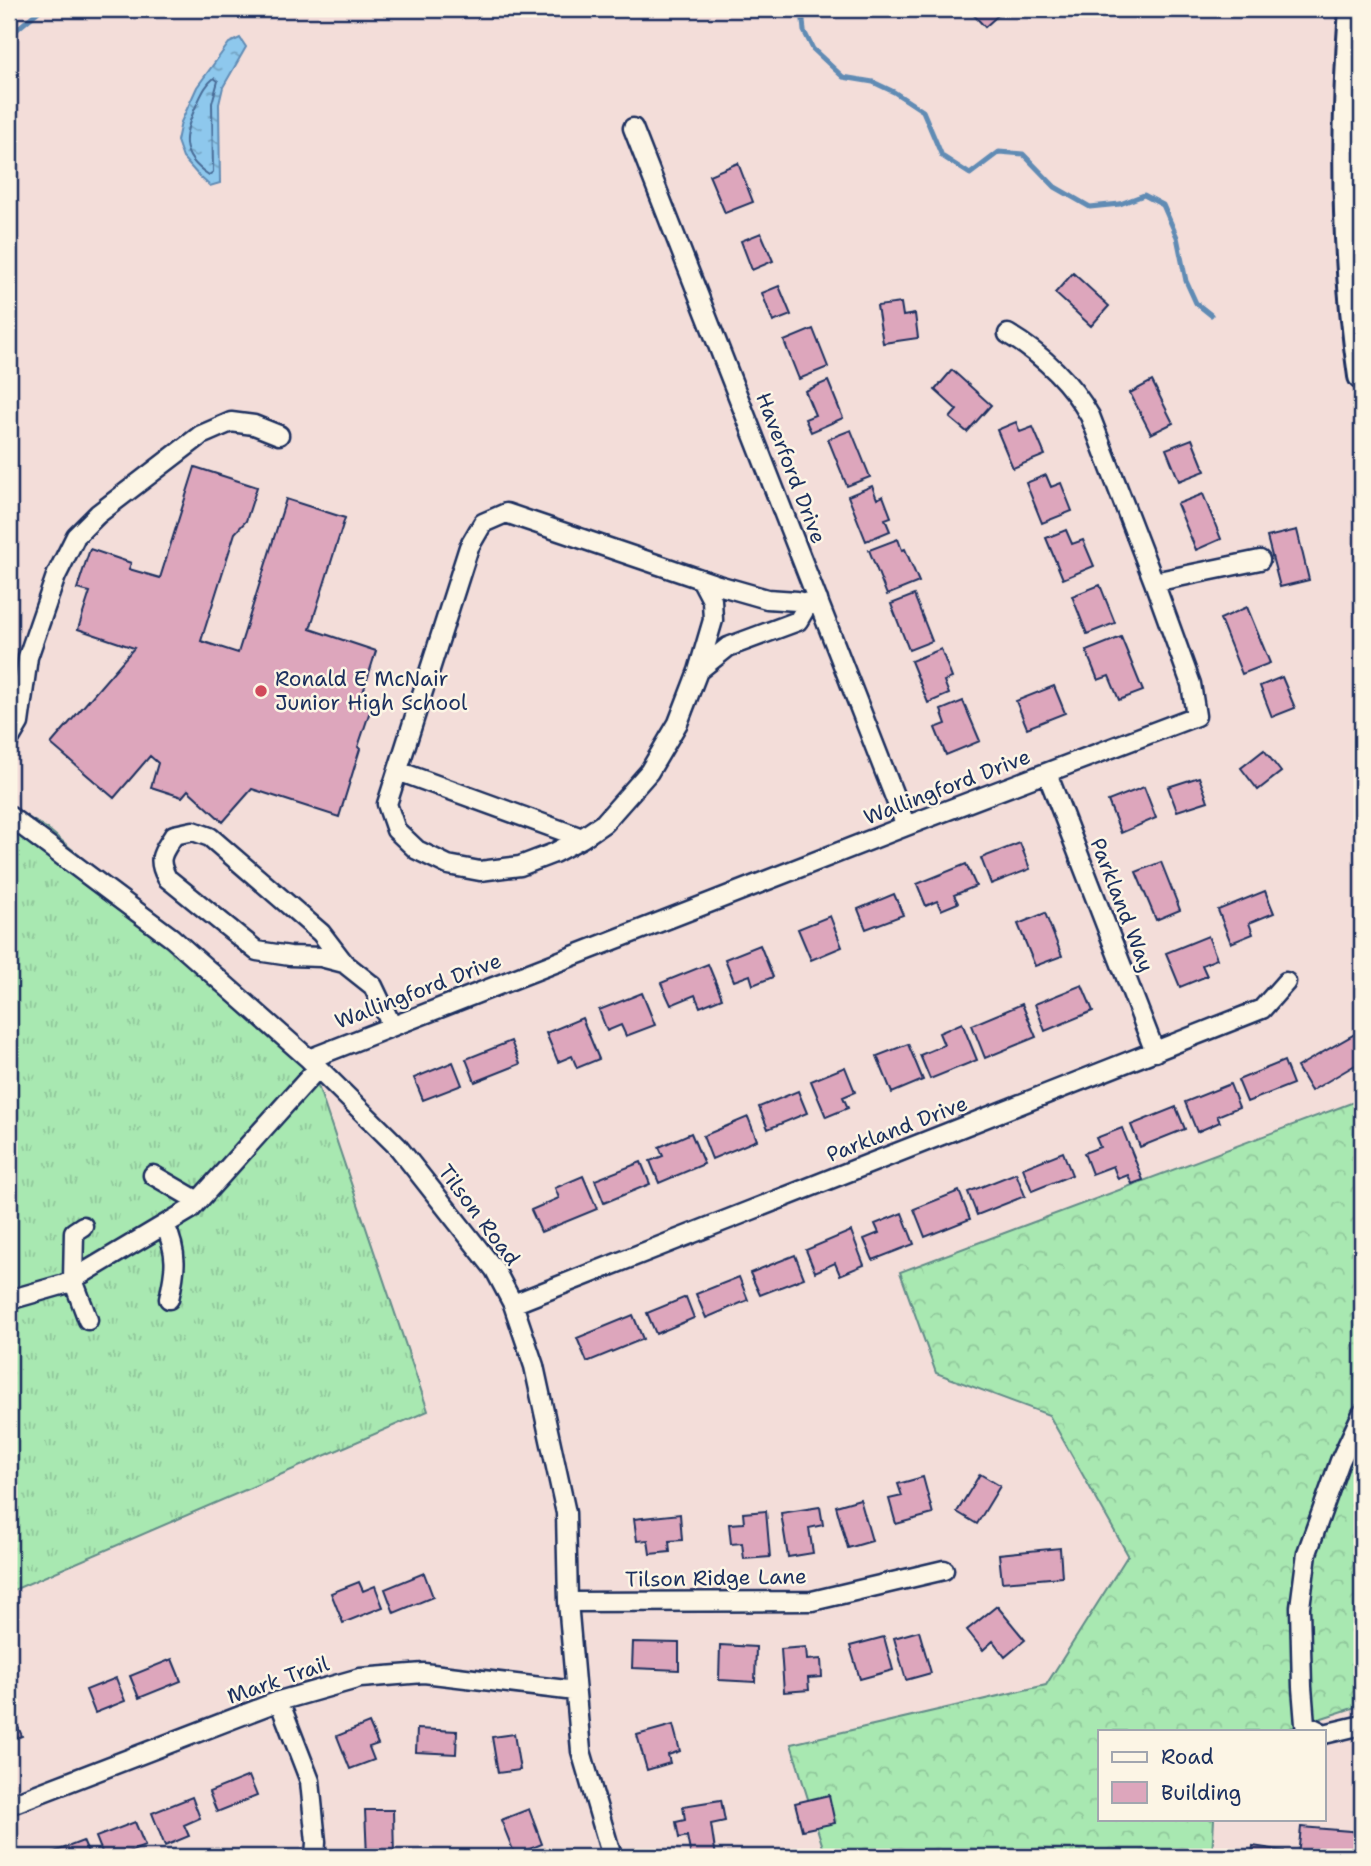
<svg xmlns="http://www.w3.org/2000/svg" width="1371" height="1866" font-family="'Shantell Sans',sans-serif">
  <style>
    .grass { fill: url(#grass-tufts); stroke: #628c88; stroke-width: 2 }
    .forest { fill: url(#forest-crowns); stroke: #628c88; stroke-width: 2 }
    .water { fill: url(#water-ripples); stroke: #608bb4; stroke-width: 2 }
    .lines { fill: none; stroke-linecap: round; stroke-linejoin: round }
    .shore { stroke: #496c97; stroke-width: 2 }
    .stream { stroke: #608bb4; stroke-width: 5 }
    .building { fill: #dda6bc; stroke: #1b2f5e; stroke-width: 2 }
    .minor-casing { stroke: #1b2f5e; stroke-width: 23 }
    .highway-casing { stroke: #1b2f5e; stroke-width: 32 }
    .minor { stroke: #fcf5e5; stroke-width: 18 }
    .highway { stroke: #fcf5e5; stroke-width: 26 }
    .poi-dot { fill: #d1495b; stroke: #fcf5e5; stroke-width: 2.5 }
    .labels { text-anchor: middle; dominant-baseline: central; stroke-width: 5; stroke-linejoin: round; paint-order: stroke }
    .street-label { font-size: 21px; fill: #1b2f5e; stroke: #fcf5e5 }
    .poi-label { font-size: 21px; fill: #1b2f5e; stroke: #fcf5e5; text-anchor: start }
  </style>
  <defs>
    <pattern id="grass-tufts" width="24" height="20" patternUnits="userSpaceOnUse" patternTransform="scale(1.75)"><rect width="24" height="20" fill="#a8e8b1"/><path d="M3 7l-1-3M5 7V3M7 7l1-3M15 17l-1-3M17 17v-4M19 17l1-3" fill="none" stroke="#90c79b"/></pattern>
    <pattern id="forest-crowns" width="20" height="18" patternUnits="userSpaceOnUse" patternTransform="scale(1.75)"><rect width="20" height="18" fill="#a8e8b1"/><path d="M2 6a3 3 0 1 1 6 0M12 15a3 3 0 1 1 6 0" fill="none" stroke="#90c79b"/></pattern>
    <pattern id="water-ripples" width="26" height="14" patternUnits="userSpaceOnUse" patternTransform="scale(1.75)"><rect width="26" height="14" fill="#8ec8ed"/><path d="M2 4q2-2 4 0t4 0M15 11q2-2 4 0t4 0" fill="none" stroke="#73a3c3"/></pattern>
  </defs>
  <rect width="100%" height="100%" fill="#f3ddd9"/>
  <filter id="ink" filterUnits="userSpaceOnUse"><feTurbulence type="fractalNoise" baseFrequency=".0143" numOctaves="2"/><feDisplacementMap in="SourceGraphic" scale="14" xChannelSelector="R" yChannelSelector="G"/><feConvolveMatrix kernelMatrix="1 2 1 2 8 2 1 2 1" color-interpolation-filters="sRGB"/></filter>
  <g filter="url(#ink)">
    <path class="grass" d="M9,806L48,829L213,969L310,1062L428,1411L9,1592Z"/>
    <path class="forest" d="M1362,1099V1705L1282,1731H1100V1819H1214L1212,1857H826L791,1744L1046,1685L1128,1555L1049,1415L936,1373L900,1272Z"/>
    <path class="water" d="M240,38L246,47L223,87L219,104L220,183L210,186L198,175L183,158L177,141L181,122L197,87L229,43Z"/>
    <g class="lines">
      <path class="shore" d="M214,78L218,81L212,103L213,172L209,175C178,155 183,135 196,106C201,96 205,85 214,78Z"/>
      <path class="stream" d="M631,9L643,13L655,9
        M802,9L804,31L813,49L843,77L873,82L894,92L923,111L942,156L970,174L999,152L1023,154L1055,187L1090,207L1120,204L1144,195L1163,205L1177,237L1186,281L1196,303L1211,315
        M9,36L41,9"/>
    </g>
    <path class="building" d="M972,9H1005L985,27L970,11Z
      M738,163L753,202L725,213L709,175Z
      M761,233L773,261L752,270L741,241Z
      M1073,273L1109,306L1091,326L1055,293Z
      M779,286L791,315L773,322L762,293Z
      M901,303L903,316L915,314L918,338L883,343L877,306Z
      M813,329L828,367L799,379L784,341Z
      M952,370L991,405L967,432L950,418L957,410L935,390Z
      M828,381L843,418L811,432L805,419L815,415L805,391Z
      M1152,381L1173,423L1151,434L1130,393Z
      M1016,422L1020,432L1033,427L1045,455L1013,468L997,430Z
      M851,430L870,477L847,486L828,439Z
      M1192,439L1205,471L1179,481L1166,449Z
      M195,467L257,487L246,521L235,533L201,641L238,653L286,499L345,518L310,629L376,651L361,699L371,708L358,747L360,749L339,817L252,789L223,822L188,790L182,797L151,787L158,763L150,756L114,798L51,744L134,648L78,629L90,592L77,589L90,549L131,563L129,569L160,578Z
      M1046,475L1051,487L1061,483L1072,511L1042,523L1026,483Z
      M872,486L877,499L883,496L891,517L885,519L890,531L866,541L848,496Z
      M1203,494L1221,539L1196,550L1177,504Z
      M1066,530L1072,544L1083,540L1094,566L1063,579L1046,538Z
      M1297,530L1309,580L1280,587L1267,537Z
      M898,539L902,550L905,549L919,582L887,595L869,550Z
      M1100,585L1115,623L1087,634L1072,596Z
      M914,595L932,641L909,650L891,604Z
      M1247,607L1270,663L1242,674L1220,619Z
      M1121,637L1143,691L1119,700L1109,676L1098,680L1086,651Z
      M941,649L952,678L944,681L949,694L928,703L911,661Z
      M1282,677L1295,708L1272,717L1260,686Z
      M1054,686L1065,713L1027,728L1016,701Z
      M963,701L980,741L946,755L935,728L946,724L941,710Z
      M1264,750L1281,772L1258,790L1241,768Z
      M1199,777L1208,801L1177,811L1168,787Z
      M1144,787L1156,818L1121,833L1108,801Z
      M1020,843L1030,869L991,884L981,858Z
      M1161,862L1180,910L1156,920L1136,872Z
      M966,864L976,886L954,895L958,903L941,910L937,901L926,906L917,884Z
      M1265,891L1274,913L1249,923L1253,934L1231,943L1218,910Z
      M894,894L903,915L866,929L858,909Z
      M1045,913L1062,956L1035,966L1018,924Z
      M830,916L842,947L811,960L798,929Z
      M1208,936L1217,959L1202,965L1207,976L1180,987L1166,953Z
      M760,945L773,977L753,985L750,975L734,981L725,959Z
      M708,964L722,998L700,1007L695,995L671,1005L661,983Z
      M1082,985L1093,1011L1045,1031L1035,1004Z
      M642,993L655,1025L626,1036L621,1025L607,1031L599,1010Z
      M1022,1004L1036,1037L985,1058L972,1025Z
      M582,1018L599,1059L577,1068L572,1056L558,1062L546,1033Z
      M962,1023L977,1060L930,1079L920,1055L944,1045L939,1033Z
      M1355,1034L1362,1047V1061L1311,1091L1297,1067Z
      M511,1041L520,1064L475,1082L466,1059Z
      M908,1044L923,1080L892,1093L877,1056Z
      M1284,1061L1293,1084L1247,1102L1238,1080Z
      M453,1062L462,1085L423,1100L414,1078Z
      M845,1067L855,1092L843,1097L848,1108L826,1117L811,1081Z
      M1230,1084L1239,1107L1217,1116L1220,1122L1197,1132L1185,1102Z
      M798,1091L807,1113L768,1129L759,1107Z
      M1176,1107L1185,1129L1140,1147L1131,1125Z
      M748,1117L757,1140L712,1159L703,1136Z
      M1122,1128L1143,1180L1132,1184L1128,1175L1118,1179L1113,1166L1092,1174L1084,1153L1100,1147L1096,1138Z
      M691,1133L704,1164L659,1183L650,1161L663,1156L659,1147Z
      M1063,1152L1072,1175L1032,1191L1023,1168Z
      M641,1162L650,1184L604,1203L595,1180Z
      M1016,1173L1025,1196L977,1215L968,1192Z
      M583,1176L597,1209L541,1232L531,1210L559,1198L555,1188Z
      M959,1191L970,1219L925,1237L914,1209Z
      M902,1213L914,1244L873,1260L864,1239L879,1233L875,1224Z
      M851,1231L864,1265L840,1275L835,1263L815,1272L806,1250Z
      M795,1255L804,1278L760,1295L750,1273Z
      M739,1277L748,1300L706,1318L696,1294Z
      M686,1297L694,1318L656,1334L647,1313Z
      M633,1315L643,1339L587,1362L577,1338Z
      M980,1474L1000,1486L977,1524L957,1512Z
      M923,1477L933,1514L896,1524L889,1499L902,1496L898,1484Z
      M860,1499L872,1541L848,1548L836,1506Z
      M820,1507L823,1525L809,1528L813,1553L788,1557L781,1513Z
      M766,1511L770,1557L744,1559L742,1543L731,1544L729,1524L744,1523L743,1513Z
      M680,1514L682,1540L669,1541L670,1552L650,1554L648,1540L637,1541L634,1519Z
      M1060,1548L1062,1577L1002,1582L999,1554Z
      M424,1573L433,1597L394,1613L385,1589Z
      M359,1582L363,1591L375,1586L383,1607L343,1623L331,1593Z
      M997,1606L1025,1640L1005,1657L993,1641L983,1650L967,1630Z
      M919,1631L931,1673L906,1680L894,1638Z
      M884,1637L893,1670L860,1679L850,1646Z
      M633,1642L679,1643V1670L632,1668Z
      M720,1645L756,1647L755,1682L719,1680Z
      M806,1647L807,1660L821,1659L822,1677L808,1678L809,1690L784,1692L781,1649Z
      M172,1659L181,1681L139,1698L130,1676Z
      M116,1678L125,1701L95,1713L86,1690Z
      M14,1718L22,1736L9,1741V1720Z
      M369,1723L378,1744L369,1747L374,1760L350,1769L337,1736Z
      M673,1725L680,1751L668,1755L670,1763L647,1770L637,1735Z
      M417,1729L457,1731L456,1754L416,1752Z
      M514,1734L520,1770L498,1773L492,1737Z
      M249,1776L257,1796L217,1812L209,1792Z
      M829,1795L835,1823L802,1830L795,1803Z
      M192,1797L200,1818L184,1825L189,1836L165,1846L152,1813Z
      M721,1800L725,1821L711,1824L716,1857H691L687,1836L679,1838L676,1822L685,1820L683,1806Z
      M529,1809L542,1844L515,1855L501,1820Z
      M365,1810H393L394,1857H367Z
      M135,1822L145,1846L117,1857H104L96,1837Z
      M1301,1827L1362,1832V1857L1298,1856Z
      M83,1841L90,1857H56L54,1852Z
      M1253,1846L1284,1851L1283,1857H1252Z"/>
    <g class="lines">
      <defs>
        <path id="minor" d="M633,128L906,826
          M701,579L712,600L713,620L698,671L678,723L649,772L604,823L582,838L554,853L520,866L480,871L448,865L417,850L396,830L387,804L469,547L483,523L506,513L718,585L767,599L797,601L808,604
          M1154,582L1260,560
          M698,671L728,647L798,621L808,604L818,600
          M9,740L19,723L28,657L56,576L76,536L98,514L201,435L231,422L254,425L279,435
          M398,771L582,838
          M1047,773L1155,1052
          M9,816L172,938L309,1059L398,1147L495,1270L513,1304L534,1366L566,1513L568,1602L581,1751L612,1857
          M344,963L321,957L290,956L257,951L167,878C156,858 163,853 174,835L193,831L210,837L321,933L344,963L373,986L392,1026
          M309,1059L906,826L1196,716L1191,684L1154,582L1090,416C1070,381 1043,355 1008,334
          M153,1175L198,1201
          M165,1225C178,1254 176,1269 169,1299
          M83,1226L74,1232L73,1280L88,1320
          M9,1300L65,1284L191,1209L318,1068
          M513,1304L1262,1009L1286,982
          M568,1602L812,1601L944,1570
          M279,1701L310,1781L316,1842L315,1857
          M1319,1731L1305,1724L1302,1687L1300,1607L1307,1553L1340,1461L1362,1414
          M1324,1734L1362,1725
          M9,1805L279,1701L360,1678L424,1673L575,1691"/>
        <path id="highway" d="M1353,9C1344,132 1344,254 1362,376"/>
      </defs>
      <use href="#minor" class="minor-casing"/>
      <use href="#highway" class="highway-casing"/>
      <use href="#minor" class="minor"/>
      <use href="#highway" class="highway"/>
    </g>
  </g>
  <circle class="poi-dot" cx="261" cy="691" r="7"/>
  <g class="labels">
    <g class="street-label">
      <text transform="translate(791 468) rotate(69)">Haverford Drive</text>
      <text transform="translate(947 787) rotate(-21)">Wallingford Drive</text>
      <text transform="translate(1122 905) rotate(69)">Parkland Way</text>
      <text transform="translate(418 991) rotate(-21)">Wallingford Drive</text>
      <text transform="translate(897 1129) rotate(-21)">Parkland Drive</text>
      <text transform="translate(479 1215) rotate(53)">Tilson Road</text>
      <text transform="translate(716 1578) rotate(-1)">Tilson Ridge Lane</text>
      <text transform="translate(278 1680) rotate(-19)">Mark Trail</text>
    </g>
    <g class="poi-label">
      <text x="275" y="679">Ronald E McNair<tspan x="275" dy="24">Junior High School</tspan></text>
    </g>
  </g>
  <rect width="1371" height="1866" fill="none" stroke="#fcf5e5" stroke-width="35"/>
  <rect x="18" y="18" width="1336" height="1831" fill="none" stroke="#1b2f5e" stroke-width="2.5" filter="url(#ink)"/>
  <rect x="1098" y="1730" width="228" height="91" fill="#fcf5e5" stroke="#a2a6af" stroke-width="2"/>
  <rect x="1112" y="1752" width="35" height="10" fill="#fcf5e5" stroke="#a2a6af" stroke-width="2"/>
  <text x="1161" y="1764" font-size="21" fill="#1b2f5e">Road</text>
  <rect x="1112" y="1782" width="35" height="21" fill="#dda6bc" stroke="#a2a6af" stroke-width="2"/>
  <text x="1161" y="1800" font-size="21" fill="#1b2f5e">Building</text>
</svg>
